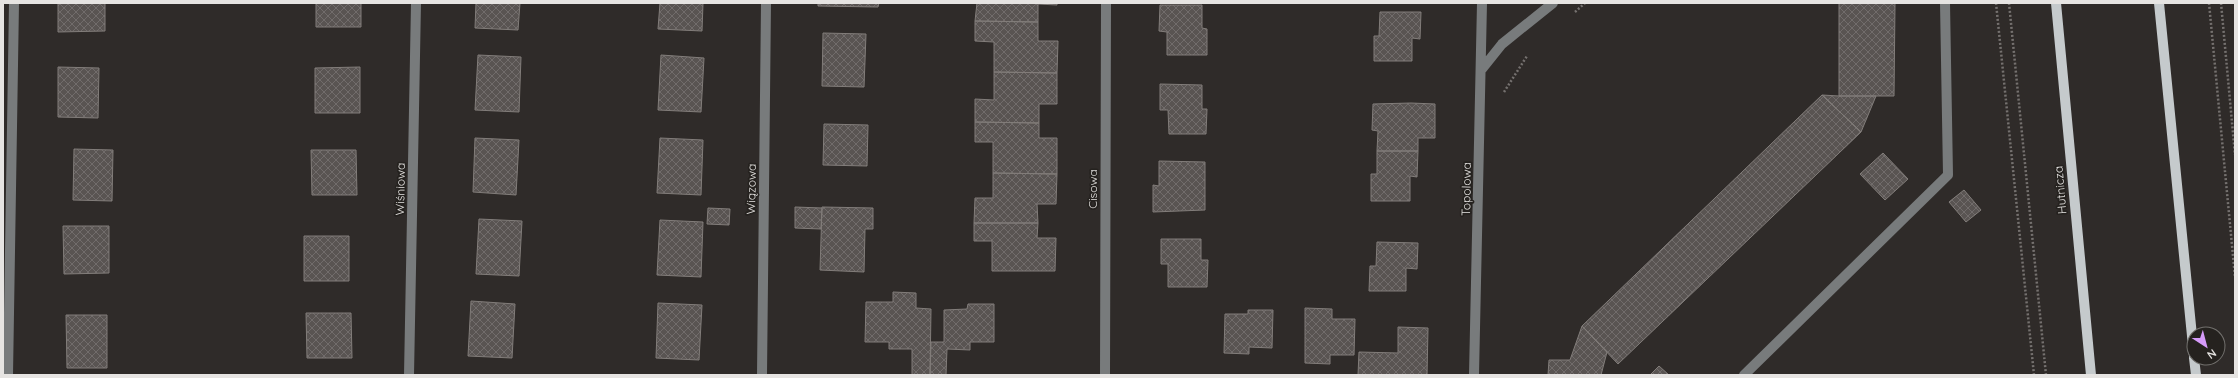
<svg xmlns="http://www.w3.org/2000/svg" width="2238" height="378" font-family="Quicksand,sans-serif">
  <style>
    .building { fill: url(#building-cross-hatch); stroke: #827d7a }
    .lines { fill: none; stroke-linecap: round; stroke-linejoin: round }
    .path { stroke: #75716f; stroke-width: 2.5; stroke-dasharray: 2 2; stroke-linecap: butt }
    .minor { stroke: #787b7c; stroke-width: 10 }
    .major { stroke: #c5cacc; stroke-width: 10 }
    .labels { text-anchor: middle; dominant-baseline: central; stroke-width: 3.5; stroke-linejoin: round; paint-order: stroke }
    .street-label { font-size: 12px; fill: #e6e4e2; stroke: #25221f }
  </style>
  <defs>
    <pattern id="building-cross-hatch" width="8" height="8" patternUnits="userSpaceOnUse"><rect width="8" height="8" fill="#595452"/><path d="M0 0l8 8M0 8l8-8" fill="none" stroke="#716c6b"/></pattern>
  </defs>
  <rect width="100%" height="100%" fill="#2f2b29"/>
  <path class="building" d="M58,3H105V31L58,32Z
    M316,3H361V27H316Z
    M476,3H520L518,30L475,28Z
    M660,3H703L702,31L658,29Z
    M818,3H879L878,7L818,6Z
    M977,3H1057V5L1038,4V22L975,21Z
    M1839,3H1895L1894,96H1839Z
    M1160,5H1202V28L1207,29V55H1167V32L1159,31Z
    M1380,12H1421L1420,39L1412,38V61H1374V36H1379Z
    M975,21L1038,22V41H1058L1057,73L994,72V42L975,41Z
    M823,33L866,34L864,87L822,86Z
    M478,55L521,57L519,112L475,110Z
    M661,55L704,58L701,112L658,110Z
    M58,67L99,68L98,118L58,117Z
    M360,67V113H315V68Z
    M994,72L1057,73V104H1039V123L975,122V99L994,100Z
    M1160,84L1202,85V109H1207L1206,134H1169L1168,110H1160Z
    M1822,95L1861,132L1618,364L1582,326Z
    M1822,95L1839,96H1876L1861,132Z
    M1411,103L1435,104V138H1418V151H1377L1378,131L1372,130L1373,104Z
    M975,122L1039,123V138H1057V174L993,173V142H975Z
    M824,124L868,125L867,166L823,165Z
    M475,138L519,140L516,195L473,192Z
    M660,138L703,140L701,195L657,193Z
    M74,149L113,150L112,201L73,200Z
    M311,150H356L357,195H312Z
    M1377,151H1418L1417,177L1410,176V201H1371V174H1377Z
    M1883,153L1908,179L1885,200L1860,174Z
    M1159,161L1205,162V210L1153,212V185L1159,186Z
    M993,173L1057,174L1056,204H1037L1038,223H974L975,198H993Z
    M1964,190L1981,210L1966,222L1949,202Z
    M795,207L822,208L821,229L795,228Z
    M822,207L873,208V229H865L864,272L820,270Z
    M708,208L730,209L729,225L707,224Z
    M479,219L522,221L519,276L476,274Z
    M660,220L703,222L701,277L657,275Z
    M974,223H1038L1037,238H1056L1055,271H992V241H974Z
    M63,226H109V273L64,274Z
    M304,236H349V281H304Z
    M1161,239H1201V260H1208L1207,287H1168V264H1161Z
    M1377,242L1418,243L1417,269L1406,268V291H1369L1370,266H1376Z
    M893,292L916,293V308L931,309L930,375H912V349H889V342H865L866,302H893Z
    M471,301L515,304L512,358L468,356Z
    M658,303L702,305L699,360L656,358Z
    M968,304H994V342H970V350L947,349L946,375H930L931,342H944V310L967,309Z
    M1305,308L1332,309V319H1355L1354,355H1330V364L1305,363Z
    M1248,310H1273L1272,348L1249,347V354L1224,353L1225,314H1248Z
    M306,313H351L352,358H307Z
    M66,315H107V368H67Z
    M1582,326L1607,352L1601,375H1548L1549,360H1570Z
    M1398,327L1428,328L1427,375H1358L1359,352L1398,353Z
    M1659,366L1669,375H1650Z"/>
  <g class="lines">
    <path class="path" d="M1996,3L2034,375
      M2009,3L2046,375
      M2209,3L2235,277
      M2221,3L2235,155
      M1575,12L1585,3
      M1504,92L1527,56"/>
    <path class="minor" d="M1482,69L1502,44L1553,3
      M8,375L14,3
      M409,375L416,3
      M762,375L766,3
      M1105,375L1106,3
      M1474,375L1482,3
      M1744,375L1948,175L1945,3"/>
    <path class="major" d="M2056,3L2091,375
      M2159,3L2194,356
      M2194,358L2196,375"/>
  </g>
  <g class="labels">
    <g class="street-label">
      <text transform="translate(400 189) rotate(-89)">Wiśniowa</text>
      <text transform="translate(751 189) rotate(-89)">Wiązowa</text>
      <text transform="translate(1092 189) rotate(-90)">Cisowa</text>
      <text transform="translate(1466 189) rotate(-89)">Topolowa</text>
      <text transform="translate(2060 190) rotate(-95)">Hutnicza</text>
    </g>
  </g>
  <rect width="2238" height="378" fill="none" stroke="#e6e4e2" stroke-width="8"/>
  <g transform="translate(2206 346) rotate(144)"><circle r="19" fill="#25221f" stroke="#72706d"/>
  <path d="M0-3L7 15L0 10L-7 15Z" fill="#d69bfa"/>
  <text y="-6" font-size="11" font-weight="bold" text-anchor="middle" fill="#e6e4e2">N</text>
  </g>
</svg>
